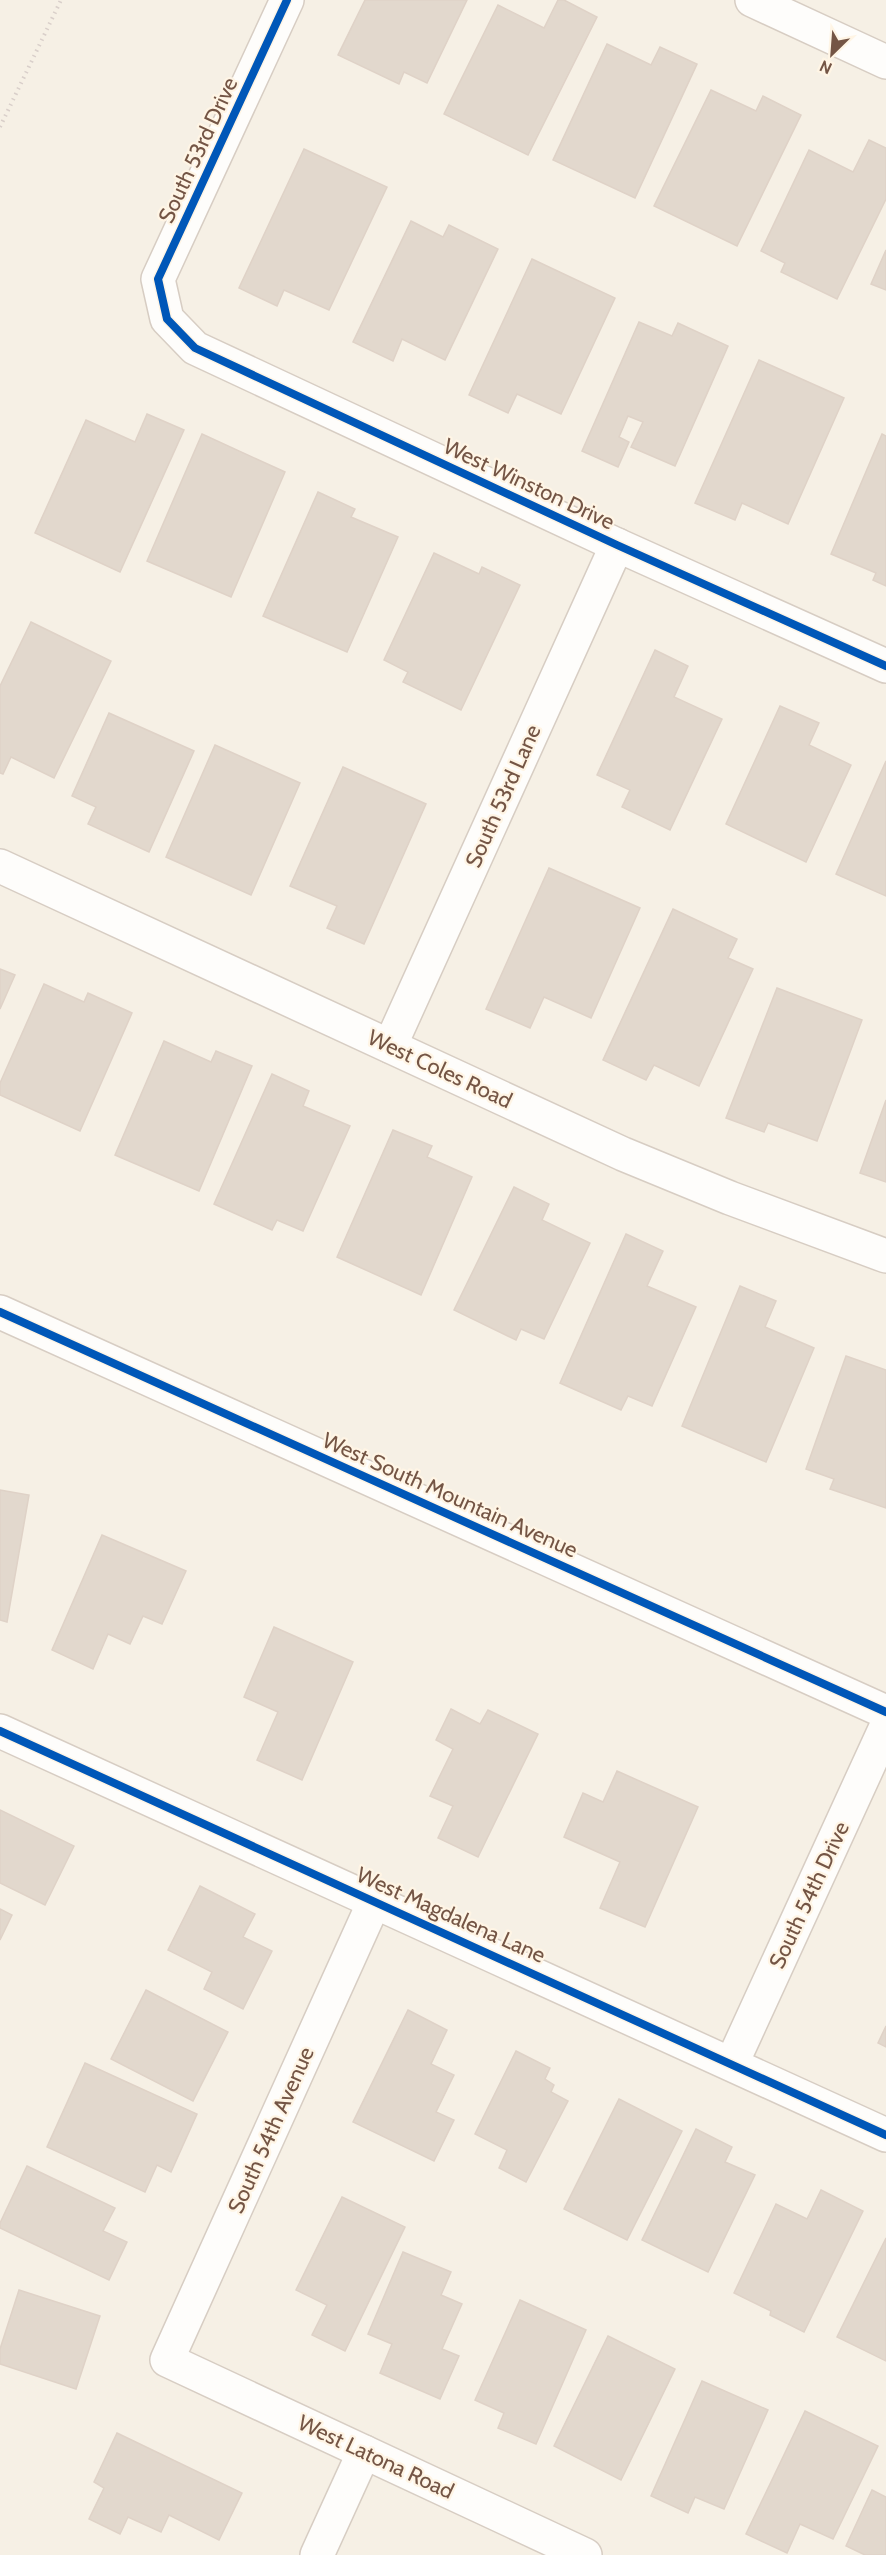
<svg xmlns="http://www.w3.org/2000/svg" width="886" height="2555" font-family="Cabin,sans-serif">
  <rect width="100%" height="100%" fill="#f6f0e5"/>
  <g fill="#e2d8cd" stroke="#dfd2c7" stroke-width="1.5">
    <path d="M365,0H467L427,83L404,72L399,84L338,55Z"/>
    <path d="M558,0H564L597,17L528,155L444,114L498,5L544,28Z"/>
    <path d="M607,44L651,65L660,47L697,64L635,198L553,160Z"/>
    <path d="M711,90L756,111L763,96L801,115L737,246L654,206Z"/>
    <path d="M869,140L886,148V199L837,299L781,272L785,263L761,251L809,150L853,172Z"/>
    <path d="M304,149L387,187L329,310L284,290L277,306L239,288Z"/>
    <path d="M411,221L443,237L449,225L498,249L445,360L402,339L393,361L353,342Z"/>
    <path d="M886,250V290L871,284Z"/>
    <path d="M532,259L615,298L561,414L517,394L508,413L469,395Z"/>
    <path d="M639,322L672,336L678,323L728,346L675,466L631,447L643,422L628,416L619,437L629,442L618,467L582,451Z"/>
    <path d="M759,360L844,398L788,524L742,503L735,520L695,503Z"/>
    <path d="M147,414L184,430L120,572L35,533L86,420L135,442Z"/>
    <path d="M202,434L285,472L231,597L147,561Z"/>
    <path d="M882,434L886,436V586L873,580L876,573L831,554Z"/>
    <path d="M318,492L355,509L351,517L398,537L347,652L263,616Z"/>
    <path d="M434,553L479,574L482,567L520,585L461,710L403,682L408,672L384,660Z"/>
    <path d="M31,622L111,661L54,778L11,757L3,774L0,773V686Z"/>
    <path d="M655,650L688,666L674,697L722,719L670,830L622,807L630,790L597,775Z"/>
    <path d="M780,706L819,723L809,745L851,765L806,862L726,824Z"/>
    <path d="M109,713L194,751L149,852L88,824L96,807L72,796Z"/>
    <path d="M215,745L300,783L251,895L166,857Z"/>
    <path d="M886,761V896L836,874Z"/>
    <path d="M343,767L426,804L364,944L327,928L337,906L290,886Z"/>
    <path d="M549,868L640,908L591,1018L544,997L530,1028L486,1009Z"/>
    <path d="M673,909L737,939L728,958L753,969L699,1086L654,1065L646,1080L603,1060Z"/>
    <path d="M0,969L15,975L0,1009Z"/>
    <path d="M44,984L84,1002L88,993L132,1013L80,1131L0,1095V1083Z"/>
    <path d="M777,988L862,1020L817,1141L768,1123L764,1132L726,1118Z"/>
    <path d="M164,1041L211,1062L216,1051L252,1066L199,1191L115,1155Z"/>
    <path d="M272,1074L309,1091L303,1106L350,1126L303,1231L277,1220L272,1230L214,1204Z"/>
    <path d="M886,1100V1182L860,1173Z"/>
    <path d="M393,1130L432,1146L427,1157L472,1177L421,1295L337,1257Z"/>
    <path d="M514,1187L549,1204L542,1220L590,1243L544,1339L521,1329L516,1340L454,1310Z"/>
    <path d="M626,1234L663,1251L647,1286L696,1307L652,1406L628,1396L621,1410L560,1383Z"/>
    <path d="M740,1286L776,1301L765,1327L814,1348L766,1462L682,1426Z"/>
    <path d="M846,1356L886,1370V1508L830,1489L834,1479L806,1469Z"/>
    <path d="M0,1490L29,1495L7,1622L0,1620Z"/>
    <path d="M102,1535L186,1571L162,1624L143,1616L130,1644L108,1634L93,1669L52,1650Z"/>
    <path d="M274,1627L353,1662L302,1780L257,1760L278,1712L244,1697Z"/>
    <path d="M451,1709L480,1724L488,1710L538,1734L478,1857L438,1838L453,1806L430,1796L453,1749L436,1740Z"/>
    <path d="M617,1771L698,1807L645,1927L600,1908L620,1862L564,1837L583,1793L603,1802Z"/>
    <path d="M0,1810L74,1846L45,1905L0,1883Z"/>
    <path d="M200,1886L255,1914L243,1937L272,1951L243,2009L204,1989L212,1972L168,1950Z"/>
    <path d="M0,1909L12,1915L0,1940Z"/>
    <path d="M146,1990L228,2032L193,2101L111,2059Z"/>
    <path d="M408,2010L447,2030L431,2064L454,2075L436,2112L454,2120L434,2161L353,2122Z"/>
    <path d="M886,2026V2047L878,2043Z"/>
    <path d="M516,2051L550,2068L545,2079L554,2085L551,2092L568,2101L526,2182L499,2168L507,2150L475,2134Z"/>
    <path d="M85,2063L197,2114L171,2172L157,2165L145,2192L47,2147Z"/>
    <path d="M619,2099L682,2131L627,2240L564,2209Z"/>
    <path d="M696,2129L732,2147L725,2162L755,2175L708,2272L642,2240Z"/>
    <path d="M27,2166L115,2208L103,2231L127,2242L109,2280L0,2228V2223Z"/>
    <path d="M821,2190L863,2211L804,2332L770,2315L771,2311L734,2293L776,2204L807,2219Z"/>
    <path d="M342,2197L405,2227L345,2351L312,2335L327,2305L296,2290Z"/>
    <path d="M886,2238V2361L837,2337Z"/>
    <path d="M403,2252L451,2272L441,2295L462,2304L442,2349L459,2356L440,2399L380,2373L392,2344L368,2334Z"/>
    <path d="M19,2290L100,2316L76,2389L0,2364V2349Z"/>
    <path d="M520,2300L586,2330L536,2444L498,2428L504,2413L475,2400Z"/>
    <path d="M608,2336L675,2369L621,2480L554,2446Z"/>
    <path d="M702,2381L768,2410L724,2509L695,2497L688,2513L651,2496Z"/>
    <path d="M805,2411L878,2446L833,2539L800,2524L787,2553L746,2534Z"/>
    <path d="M117,2433L242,2493L219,2540L169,2515L161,2532L128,2517L120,2534L89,2519L104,2488L94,2482Z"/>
    <path d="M872,2490L886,2497V2555H865L846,2546Z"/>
  </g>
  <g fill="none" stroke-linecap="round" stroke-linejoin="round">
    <defs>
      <g id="minor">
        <path d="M287,0L158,279L167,319L195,348L617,545L886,666"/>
        <path d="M752,0L886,62"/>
        <path d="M0,866L623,1154L730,1198L886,1256"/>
        <path d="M390,1046L617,545"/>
        <path d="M0,1731L886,2135"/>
        <path d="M375,1900L167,2360L585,2555"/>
        <path d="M732,2063L886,1727"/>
        <path d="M317,2555L364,2452"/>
      </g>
      <path id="tertiary" d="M0,1312L886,1712"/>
    </defs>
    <use href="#minor" stroke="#d7cdc3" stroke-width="36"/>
    <use href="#tertiary" stroke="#d7cdc3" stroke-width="36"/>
    <path stroke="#d9cfca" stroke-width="4" stroke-dasharray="1.5 4.5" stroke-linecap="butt" d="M0,127L61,0"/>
    <use href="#minor" stroke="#fefdfb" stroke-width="33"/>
    <use href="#tertiary" stroke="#fefdfb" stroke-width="33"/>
    <defs>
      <g id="cycleway">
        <path d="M287,0L158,279L167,319L195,348L617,545L886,666"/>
        <path d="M0,1312L886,1712"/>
        <path d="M0,1731L886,2135"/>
      </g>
    </defs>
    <use href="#cycleway" stroke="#fff5e5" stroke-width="11"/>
    <use href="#cycleway" stroke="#0057b8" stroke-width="8"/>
  </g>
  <g text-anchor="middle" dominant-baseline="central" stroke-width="4.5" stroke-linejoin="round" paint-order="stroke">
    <g font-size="22" fill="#745545" stroke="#fff5e5">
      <text transform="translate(198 150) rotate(-65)">South 53rd Drive</text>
      <text transform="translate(529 484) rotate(25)">West Winston Drive</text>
      <text transform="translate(503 796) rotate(-66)">South 53rd Lane</text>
      <text transform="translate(440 1069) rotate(25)">West Coles Road</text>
      <text transform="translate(450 1495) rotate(24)">West South Mountain Avenue</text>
      <text transform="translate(809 1895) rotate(-65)">South 54th Drive</text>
      <text transform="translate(451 1915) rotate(24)">West Magdalena Lane</text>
      <text transform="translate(271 2130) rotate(-66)">South 54th Avenue</text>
      <text transform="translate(376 2457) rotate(25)">West Latona Road</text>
    </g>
  </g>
  <g transform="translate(832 54) rotate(205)" stroke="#fff5e5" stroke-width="4.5" paint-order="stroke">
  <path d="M0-4.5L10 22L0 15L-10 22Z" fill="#745545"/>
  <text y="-9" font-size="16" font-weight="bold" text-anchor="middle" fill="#745545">N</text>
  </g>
</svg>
